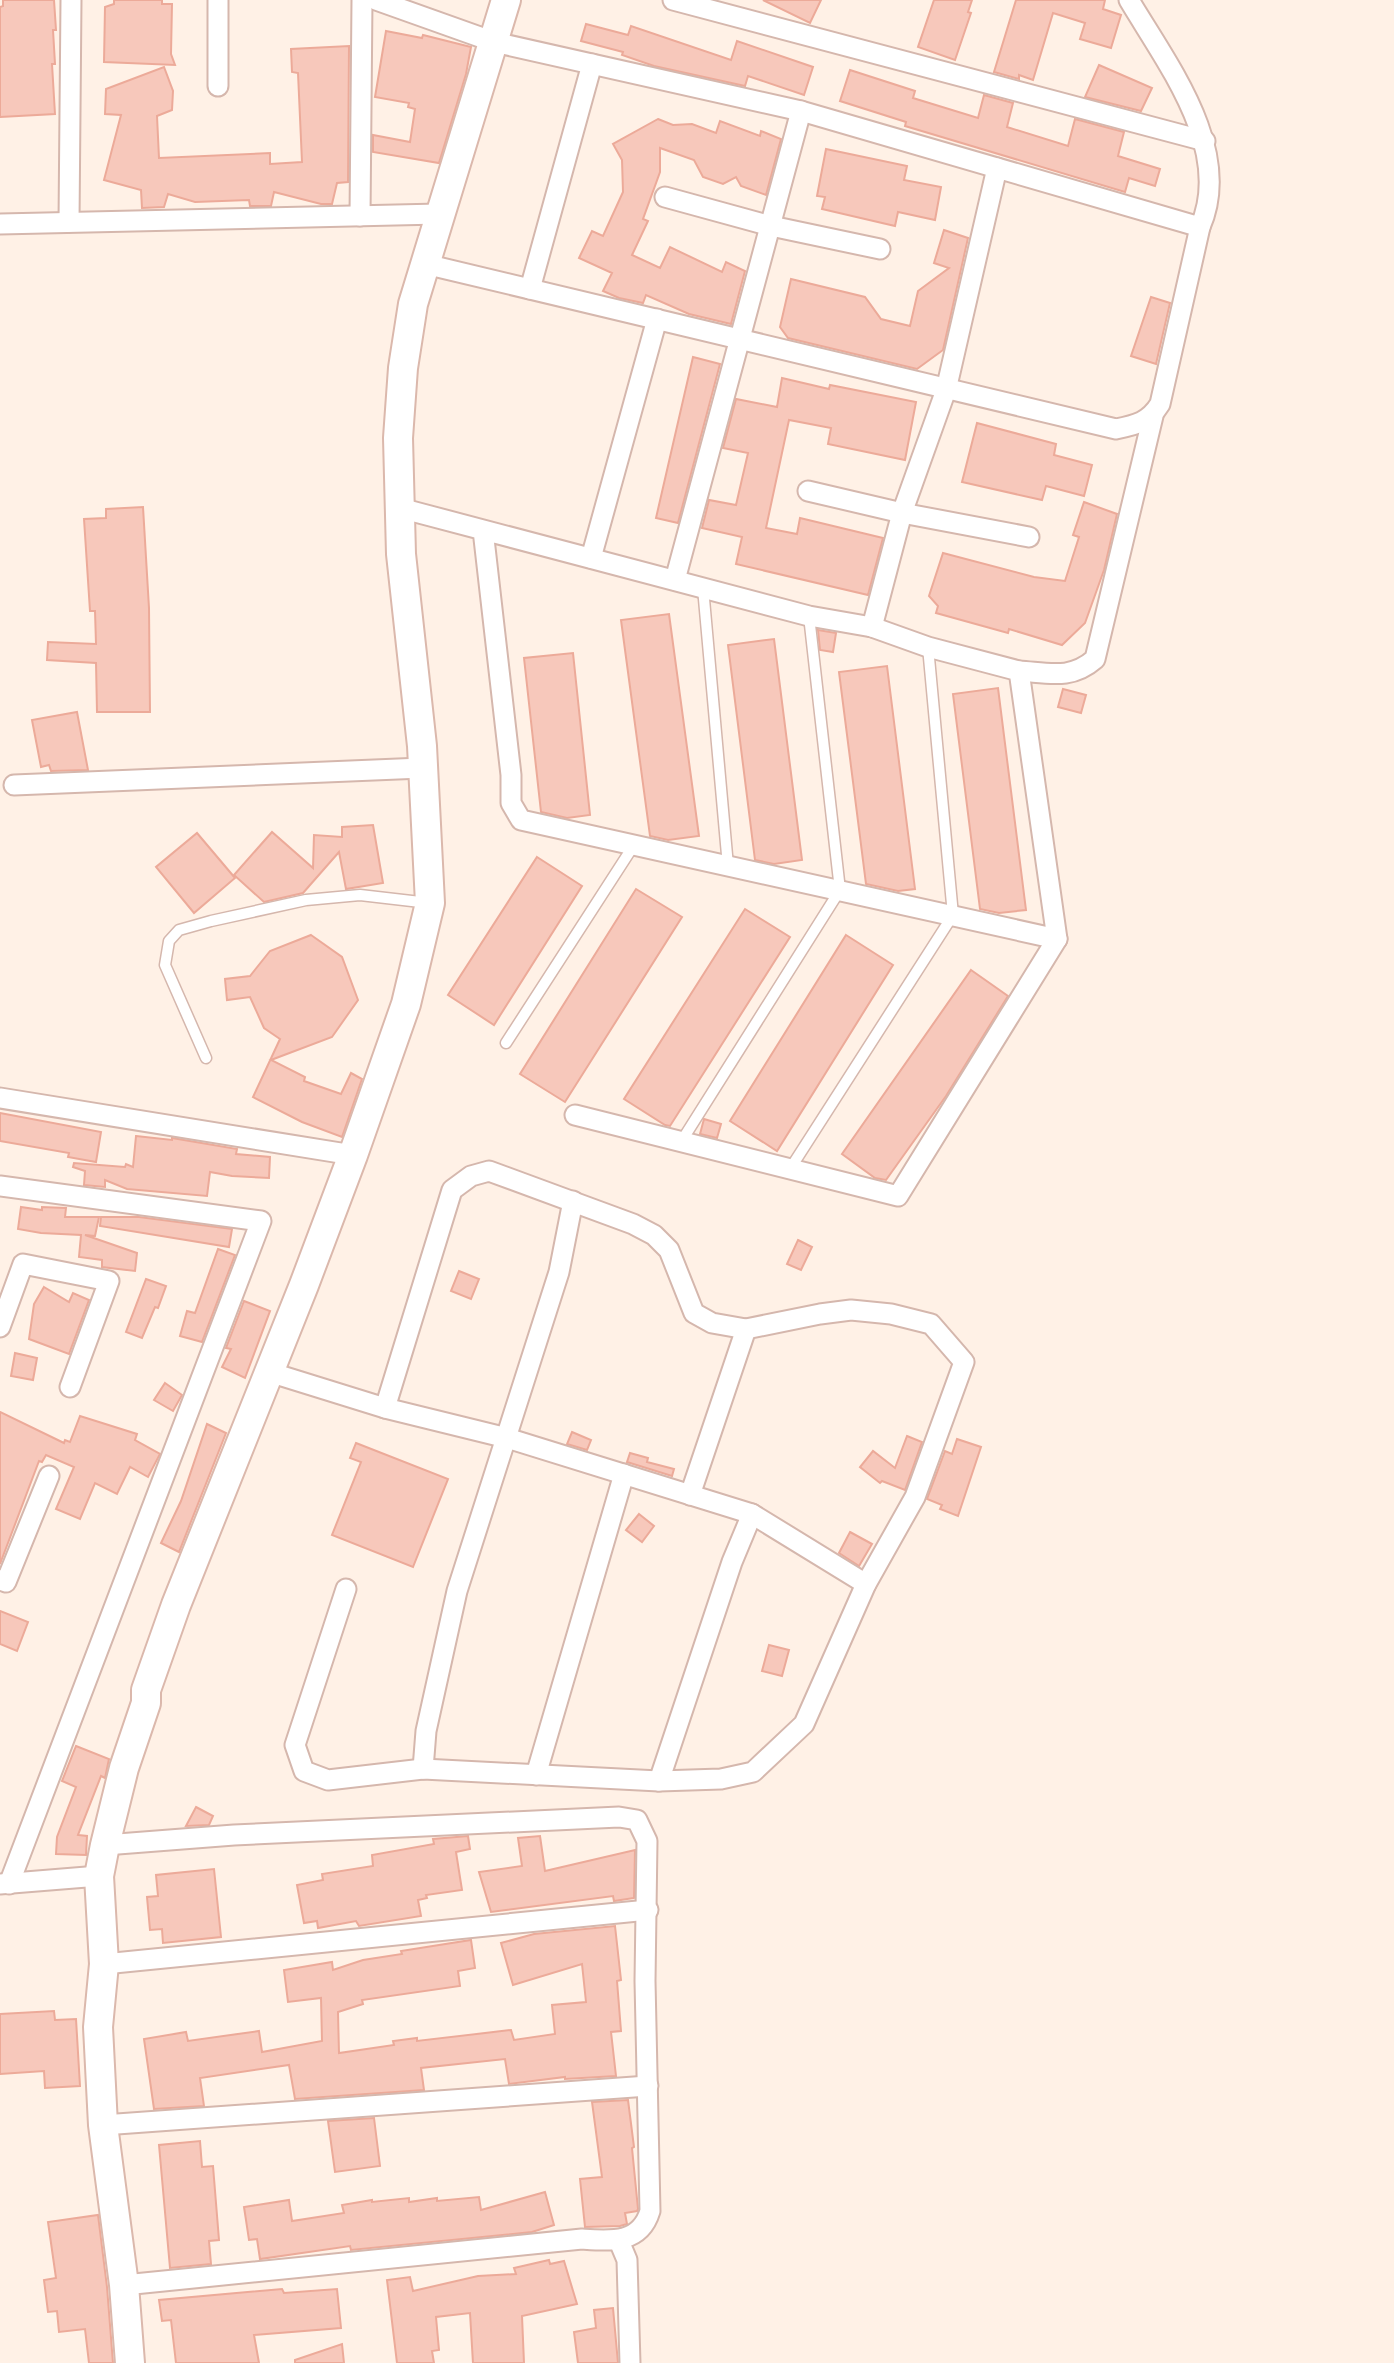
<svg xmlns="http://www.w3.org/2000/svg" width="1394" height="2363" font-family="'PT Sans Narrow',sans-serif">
  <rect width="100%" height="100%" fill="#fff1e6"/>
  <g fill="#f7c8bb" stroke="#ecaa99" stroke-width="2">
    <path d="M3,0H54L56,30H53L55,64H52L55,114L0,117V7L3,6Z"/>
    <path d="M114,0H162V4H172L171,54L175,65L104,62L105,7L114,4Z"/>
    <path d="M763,0H821L810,23Z"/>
    <path d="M934,0H972L968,12L971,13L955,60L918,47Z"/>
    <path d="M1016,0H1105L1103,9L1121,15L1111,48L1080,39L1085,23L1053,13L1033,80L1019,75V79L994,72Z"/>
    <path d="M586,24L628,35L631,26L731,60L737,41L813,67L804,95L748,76L745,86L654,66L622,55L623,52L581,41Z"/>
    <path d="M386,31L422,38L423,35L471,47L466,74L439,163L373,152V135L410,142L415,109L408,107L409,103L375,97Z"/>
    <path d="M349,46L348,182L337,183L332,204H321L274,192L271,206H250L249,200L195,202L168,194L164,207L142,208L141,190L104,180L121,115L105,114L106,89L164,67L173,91L172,110L157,116L159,158L270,153V164L302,162L298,73L292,72L291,49Z"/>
    <path d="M1099,65L1152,88L1141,111L1085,97Z"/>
    <path d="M850,70L915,91L913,98L978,118L984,95L1013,103L1007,127L1068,146L1075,119L1124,132L1118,156L1160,169L1155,186L1129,178L1125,192L905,126L906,122L840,101Z"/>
    <path d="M658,119L673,125L692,124L716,133L720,121L760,136L761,131L781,139L766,195L741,186L736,177L723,184L703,177L694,160L660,148V172L643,219L648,221L632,255L660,268L670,247L722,272L726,262L745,271L731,324L689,314L646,295L643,303L619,298L603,291L612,273L579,258L592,231L603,236L623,192L622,160L613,144Z"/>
    <path d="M826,149L907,166L904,180L941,187L935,220L898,212L895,226L822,209L825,197L817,196Z"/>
    <path d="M944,230L968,238L943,350L917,369L788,338L780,327L791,279L865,297L881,319L910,326L918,291L949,268L934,263Z"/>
    <path d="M1151,297L1170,303L1156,364L1131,356Z"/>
    <path d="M693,357L720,364L678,523L656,518Z"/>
    <path d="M782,378L829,389L830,385L916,402L905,460L828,444L831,428L789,420L766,528L797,534L800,518L883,538L868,595L736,564L742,537L702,528L709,500L736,505L748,453L723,448L736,399L777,407Z"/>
    <path d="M977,423L1056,444L1054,455L1092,465L1084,496L1046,486L1042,500L962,482Z"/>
    <path d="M1084,502L1117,514L1104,570L1085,623L1062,645L1009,629L1008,633L936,613L938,606L929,596L943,553L1034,577L1065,581L1079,537L1073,535Z"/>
    <path d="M143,507L149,608L150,712H97L96,663L47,660L48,642L96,644L95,611H90L84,519L106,518V509Z"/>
    <path d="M669,614L699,836L668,840L650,836L621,620Z"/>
    <path d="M818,630L836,633L833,652L820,650Z"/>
    <path d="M774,639L802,860L774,864L755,860L728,645Z"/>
    <path d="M573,653L590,815L567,818L541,812L524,658Z"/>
    <path d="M887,666L915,889L898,891L866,884L839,672Z"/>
    <path d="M998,688L1026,910L999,913L980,909L953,694Z"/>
    <path d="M1063,689L1086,695L1081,713L1058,707Z"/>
    <path d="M77,712L88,770L51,771L49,765L41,767L32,720Z"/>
    <path d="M373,825L383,883L346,889L339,852L303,893L264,902L234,875L272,832L313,868L314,835L342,837V827Z"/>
    <path d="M197,833L235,878L194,913L156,867Z"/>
    <path d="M537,857L582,886L494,1025L448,995Z"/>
    <path d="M636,889L682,917L565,1102L520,1074Z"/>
    <path d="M745,909L790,937L670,1126L665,1125L624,1099Z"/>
    <path d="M311,935L342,957L358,1000L332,1037L271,1060L305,1077L304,1081L341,1094L351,1073L362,1079L342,1137L302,1122L253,1097L280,1039L264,1028L250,997L227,1000L225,979L250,976L270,951Z"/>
    <path d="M846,935L893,965L777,1151L730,1121Z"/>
    <path d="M971,970L1008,996L946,1096L886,1180L875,1178L842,1154Z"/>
    <path d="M0,1113L101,1132L96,1162L68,1157L69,1153L0,1141Z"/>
    <path d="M704,1119L721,1124L717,1138L700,1134Z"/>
    <path d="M136,1136L172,1140V1138L237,1149L236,1154L270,1157L269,1178L232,1176L210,1172L207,1196L127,1189L105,1180V1187L84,1185L85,1171L73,1167L74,1163L125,1167L126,1164L133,1167Z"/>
    <path d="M21,1207L42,1210V1207L66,1208L65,1217H99L95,1236L85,1235L137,1253L135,1271L102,1267V1260L79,1257L81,1235L41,1233L18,1229Z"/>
    <path d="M101,1217H139L232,1229L229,1247L100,1226Z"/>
    <path d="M798,1240L812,1247L801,1270L787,1264Z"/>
    <path d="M218,1249L235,1255L202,1342L180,1336L187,1311L195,1313Z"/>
    <path d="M459,1271L479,1279L471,1299L451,1291Z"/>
    <path d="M146,1279L166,1286L158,1308L155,1307L142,1338L126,1332Z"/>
    <path d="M44,1287L69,1302L73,1293L89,1300L69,1354L29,1339L34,1304Z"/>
    <path d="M244,1301L270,1311L245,1378L222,1367L231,1349L226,1348Z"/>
    <path d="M15,1353L37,1358L33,1380L11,1376Z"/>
    <path d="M165,1383L182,1395L173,1411L154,1400Z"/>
    <path d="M0,1412L64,1443L65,1440L70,1442L80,1416L137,1434L135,1440L160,1454L148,1477L130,1467L117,1494L95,1483L80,1519L56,1509L74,1467L46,1455L42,1462L39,1461L0,1564Z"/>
    <path d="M207,1424L226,1433L179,1552L161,1543L181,1501Z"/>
    <path d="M572,1432L591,1440L587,1450L567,1444Z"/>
    <path d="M907,1436L922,1442L905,1490L882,1481L880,1483L860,1467L873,1451L895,1468Z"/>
    <path d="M957,1439L981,1447L958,1516L940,1509L942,1505L927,1499L945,1451L952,1454Z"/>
    <path d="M356,1443L448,1479L413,1567L332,1535L361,1462L350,1458Z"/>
    <path d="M630,1453L648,1458L647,1462L674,1469L672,1476L627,1462Z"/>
    <path d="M639,1514L654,1526L642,1542L626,1530Z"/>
    <path d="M850,1532L872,1544L859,1566L839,1553Z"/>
    <path d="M0,1611L28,1622L17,1651L0,1644Z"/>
    <path d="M769,1645L789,1650L782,1676L762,1671Z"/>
    <path d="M76,1746L109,1759L105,1778L101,1776L78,1835L87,1836L86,1855L56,1854L57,1837L76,1787L62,1781Z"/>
    <path d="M196,1807L213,1816L209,1825L186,1826Z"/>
    <path d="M468,1836L470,1849L456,1852L462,1890L426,1895L427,1898L418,1900L421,1916L359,1926L356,1921L318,1928L317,1921L304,1923L297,1885L323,1880L322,1874L373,1866L372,1855L434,1844L433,1839Z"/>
    <path d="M540,1836L545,1871L635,1850L634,1898L614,1901L613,1896L491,1912L479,1872L522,1866L518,1838Z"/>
    <path d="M214,1869L221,1937L163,1943L162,1929L150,1930L147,1897L158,1896L156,1875Z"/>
    <path d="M615,1926L621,1980L617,1981L621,2031L611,2032L616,2076L565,2079V2077L509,2084L505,2059L421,2068L424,2090L295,2099L289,2065L200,2078L204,2106L154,2109L144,2039L186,2032L188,2041L259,2031L262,2052L322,2041L321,1998L288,2002L284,1970L332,1962L333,1970L363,1960L402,1954L401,1951L471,1940L475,1968L458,1971L460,1986L362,2000L363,2004L338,2012L339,2053L394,2045L393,2041L417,2038V2041L511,2030L514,2040L555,2034L552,2005L586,2002L582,1964L513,1985L501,1943L534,1934Z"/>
    <path d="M54,2011L55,2020L76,2019L80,2086L45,2088L44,2071L0,2074V2014Z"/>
    <path d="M628,2100L634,2147L632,2148L638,2209L637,2211L625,2213L627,2224L620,2226L585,2227L580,2179L602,2177L592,2102Z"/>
    <path d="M374,2118L380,2166L335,2172L328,2121Z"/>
    <path d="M200,2141L202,2167L213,2166L219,2240L209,2241L211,2264L170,2268L159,2145Z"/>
    <path d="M545,2192L554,2225L532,2232L351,2250L350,2246L260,2259L257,2239L249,2240L244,2207L289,2200L292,2221L344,2213L342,2205L372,2200V2202L409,2198V2202L437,2198V2201L479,2197L481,2210Z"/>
    <path d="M98,2215L107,2287L113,2363H89L85,2329L59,2332L57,2311L48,2312L44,2280L56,2278L48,2222Z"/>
    <path d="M549,2260L550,2264L564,2261L577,2304L522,2316L524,2363H473L470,2313L436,2317L439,2350L432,2351L434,2363H397L387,2280L410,2277L413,2291L478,2276L516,2274L514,2268Z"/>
    <path d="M282,2289L284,2293L337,2289L341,2328L254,2335L259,2363H176L171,2320L162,2321L159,2300Z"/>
    <path d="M613,2308L618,2363H578L574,2332L596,2328L594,2310Z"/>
    <path d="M342,2344L344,2363H295V2360Z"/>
  </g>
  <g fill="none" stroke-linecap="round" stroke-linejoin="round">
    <defs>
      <g id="service">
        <path d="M703,588L728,866"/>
        <path d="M506,1043L634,845"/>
        <path d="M206,1058L165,965L169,941L179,930L211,921L306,900L360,895L429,903"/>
        <path d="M681,1142L840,890L809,616"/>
        <path d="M790,1169L953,915L928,647"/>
      </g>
      <g id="minor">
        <path d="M218,0V86"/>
        <path d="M376,0L494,42L801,111L1200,227"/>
        <path d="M673,0L1205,141"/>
        <path d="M665,197L771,226L880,249"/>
        <path d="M360,216L362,0"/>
        <path d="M69,222L71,0"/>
        <path d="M0,224L439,214"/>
        <path d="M425,264L1116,429C1136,425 1149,422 1160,404L1200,227C1234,150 1167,64 1129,0"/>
        <path d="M530,289L592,64"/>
        <path d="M808,491L902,513L1029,537"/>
        <path d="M400,508L809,616L872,627L928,647L1019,671L1057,939L521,820L511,803V775L483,530"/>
        <path d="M591,558L657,319"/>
        <path d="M675,580L801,111"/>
        <path d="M872,627L902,513L946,390L997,168"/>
        <path d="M1019,671C1049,673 1071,680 1095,659L1153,416"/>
        <path d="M14,785L422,768"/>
        <path d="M0,1098L353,1155"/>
        <path d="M575,1115L898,1196L1057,939"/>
        <path d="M0,1186L261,1221L9,1884"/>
        <path d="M0,1327L23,1264L109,1281L70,1387"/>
        <path d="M269,1372L385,1408L507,1438L752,1514L866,1584"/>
        <path d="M690,1495L746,1329"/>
        <path d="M0,1580L6,1582L49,1476"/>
        <path d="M346,1589L295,1745L304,1771L328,1780L423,1769L659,1781L721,1779L753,1772L804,1724L866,1584L915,1497L964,1362L931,1324L891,1314L851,1310L820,1314L746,1329L712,1323L694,1313L669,1250L654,1235L633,1224L489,1171L471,1176L452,1190L385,1408"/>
        <path d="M423,1769L426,1731L457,1591L559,1272L573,1201"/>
        <path d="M536,1775L624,1474"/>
        <path d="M659,1781L732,1562L752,1514"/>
        <path d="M105,1845L234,1835L619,1817L637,1820L647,1841L645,1981L650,2211C640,2244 611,2241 582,2239L124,2285"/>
        <path d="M0,1884L99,1876"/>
        <path d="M104,1964L648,1910"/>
        <path d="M103,2125L648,2086"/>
        <path d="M619,2241L627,2260L630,2363"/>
      </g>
      <path id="secondary" d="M130,2363L124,2285L103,2125L98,2027L104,1964L99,1876L105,1845L124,1768L146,1703V1690L176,1605L304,1285L353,1155L406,1004L430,903L422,746L401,554L398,438L403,368L413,304L506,0"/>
    </defs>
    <use href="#service" stroke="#d5b7ad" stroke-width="13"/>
    <use href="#minor" stroke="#d5b7ad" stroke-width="23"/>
    <use href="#secondary" stroke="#dbb8ac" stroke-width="32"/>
    <use href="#service" stroke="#fff" stroke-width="10"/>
    <use href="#minor" stroke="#fff" stroke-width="19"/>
    <use href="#secondary" stroke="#fff" stroke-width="28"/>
  </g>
</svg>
